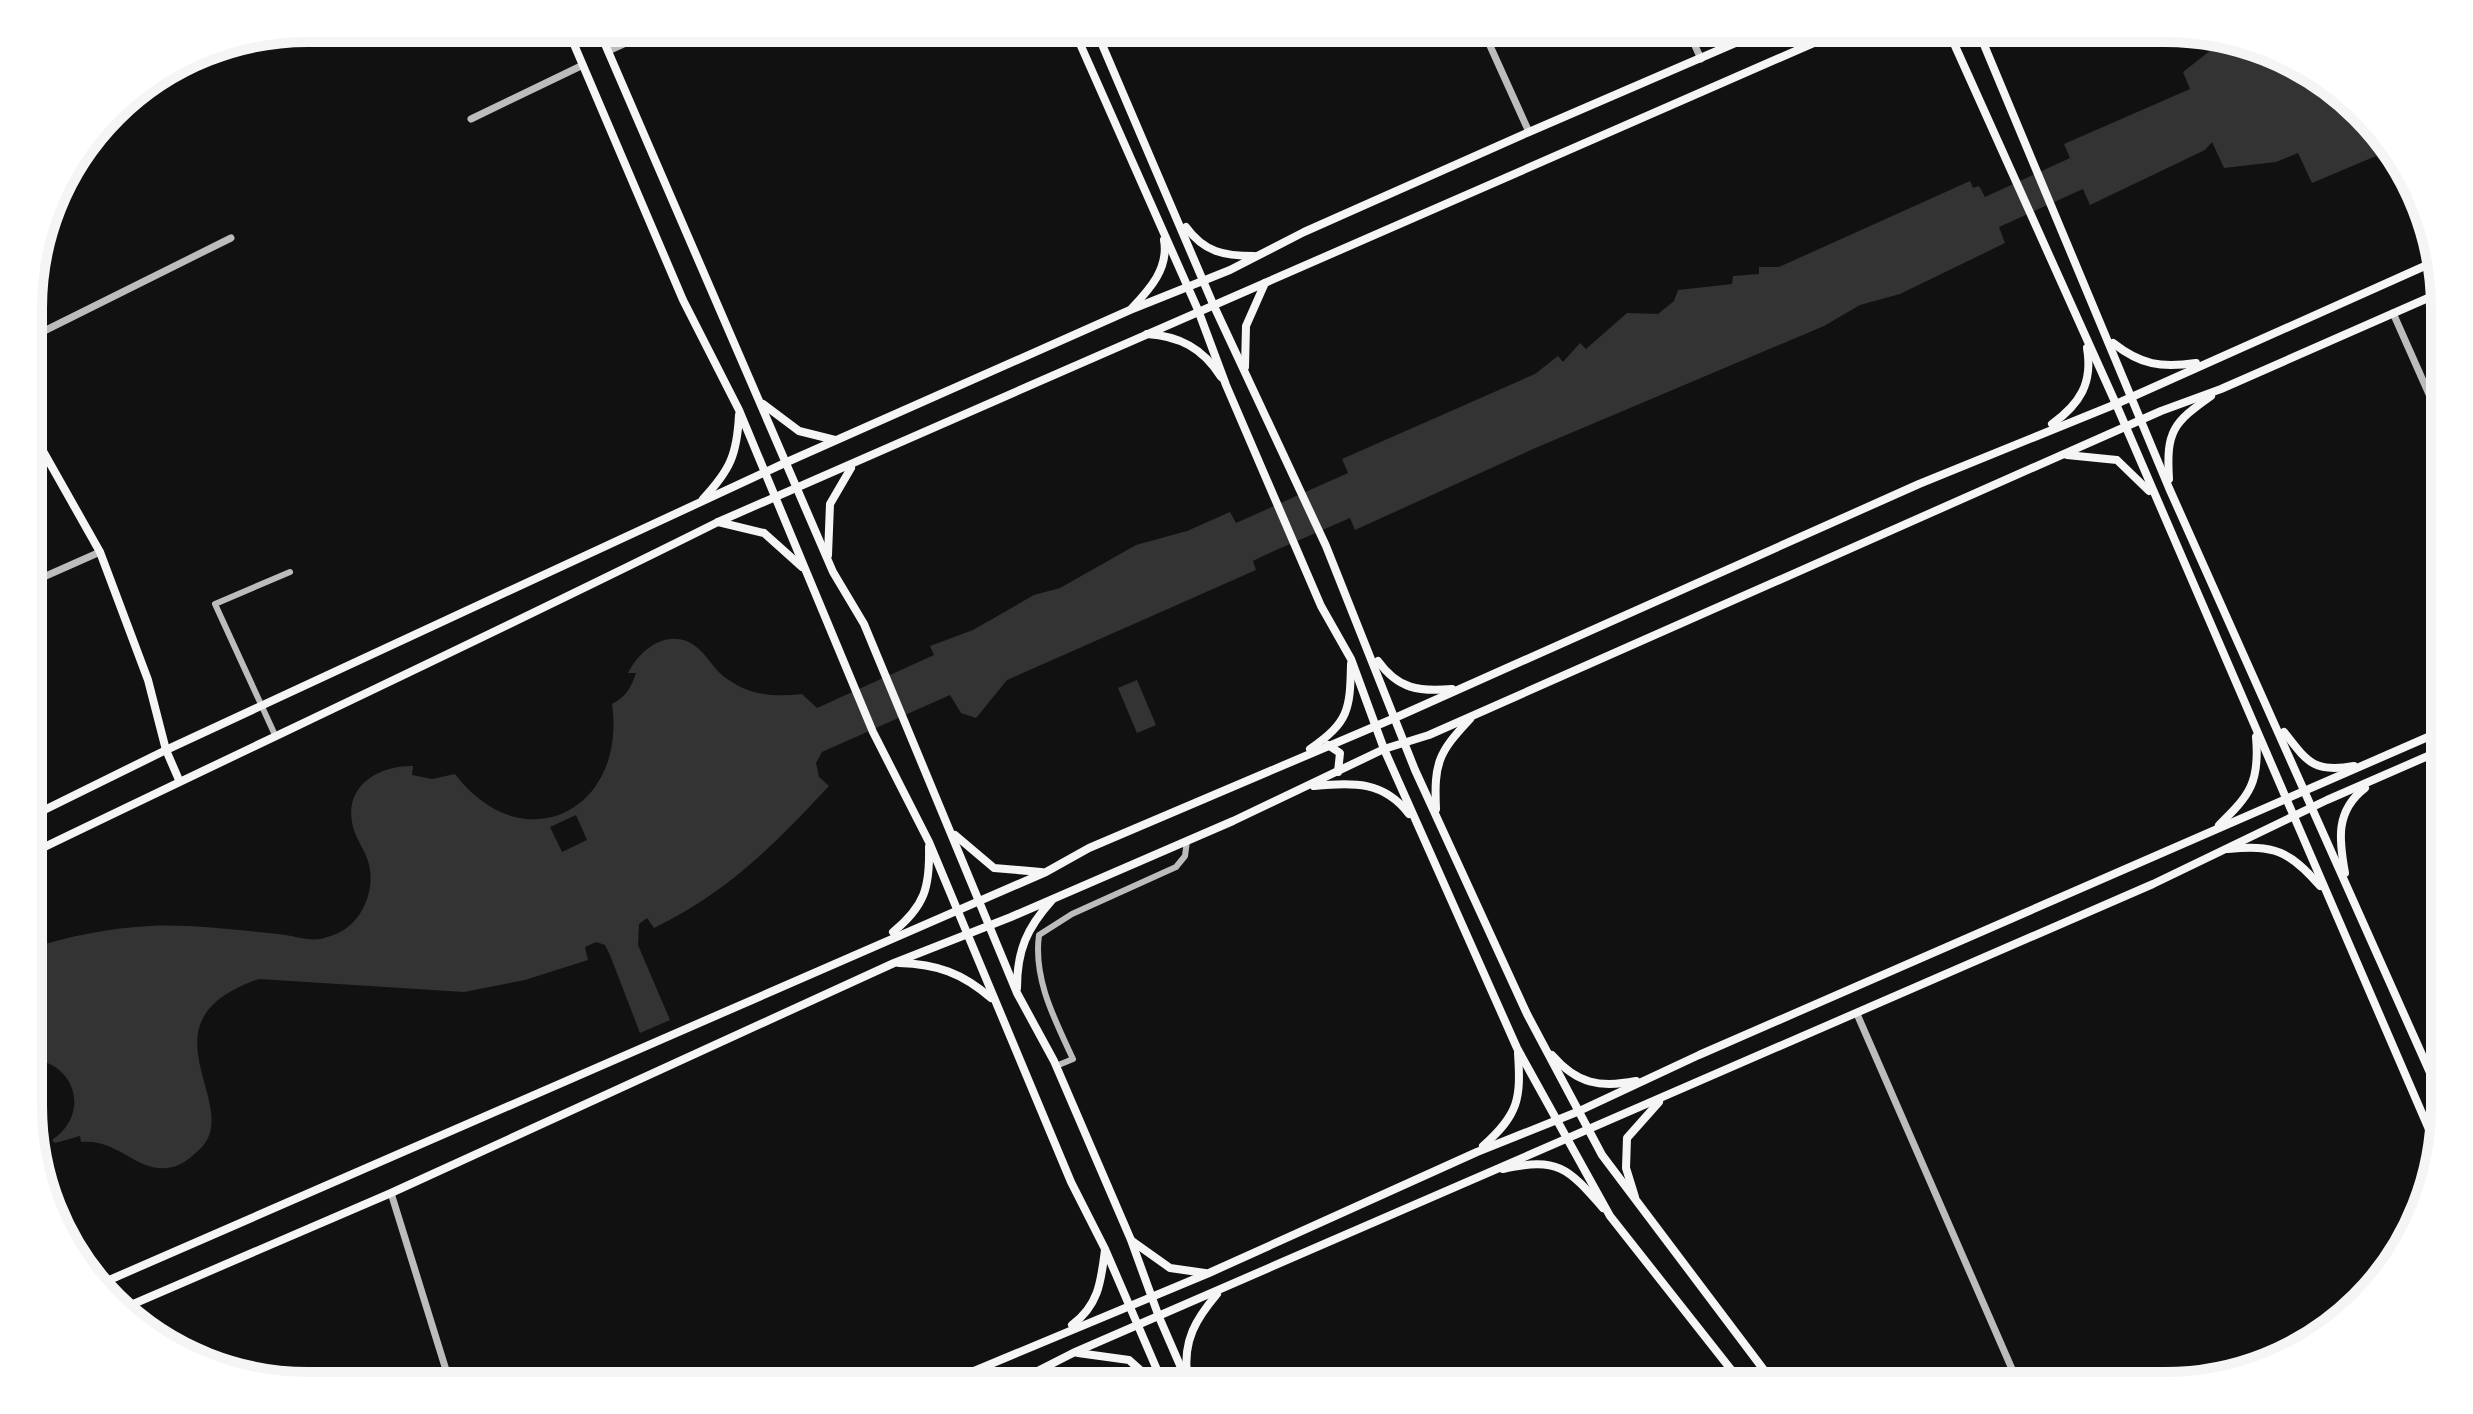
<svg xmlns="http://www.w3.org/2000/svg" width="2473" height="1414" font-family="'Exo 2',sans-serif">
  <rect width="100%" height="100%" fill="#111"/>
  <g fill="#333">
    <path d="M2220,43L2305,66L2407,168L2415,193L2376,156L2312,183L2298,153L2276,162L2224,168L2212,142L2205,150L2090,205L2083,189L1999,227L2005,243L1900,294L1860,305L1824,326L1533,449L1355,530L1350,518L1265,555L1253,561L1256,570L1007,680L976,718L961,713L950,695L822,752L816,763L819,777L829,786C774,845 728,892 654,928L647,918L639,924L638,945L670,1020L640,1033L610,955L605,945L596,942L585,947L588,960L525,980L464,992L259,979C133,1022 247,1106 199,1150C189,1159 180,1167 167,1168C135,1171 117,1138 81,1142L80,1136L55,1143L52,1140C91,1114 76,1062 30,1059V949C67,936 111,928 150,926C192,924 235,930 278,934C290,935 308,941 320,939C326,938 337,934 342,931C365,918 376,885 368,861C364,848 354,837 352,822C345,784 381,765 413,766L412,775L432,779L455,774C523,863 627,811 612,704C626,697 631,688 636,673H628C643,644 676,624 703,653C712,663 717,673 729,680C751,696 776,697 802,694L817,708L934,655L930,646L973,630L1034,595L1060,588L1136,545L1187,531L1230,512L1236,523L1348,473L1342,459L1535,374L1558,356L1563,362L1580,343L1586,349L1627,313L1658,314L1674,301L1678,290L1732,284L1733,276L1759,274V267H1779L1970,181L1973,188L1979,186L1985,197L2070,158L2064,144L2190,89L2183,72Z"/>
    <path d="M1137,680L1156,725L1137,733L1118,688Z"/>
  </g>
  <path fill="#111" d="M576,815L587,840L562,852L550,827Z"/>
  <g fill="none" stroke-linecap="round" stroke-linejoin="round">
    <g stroke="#bcbcbc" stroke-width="6">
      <path d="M275,735L215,604L290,572"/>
      <path d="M1056,1066L1073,1059C1055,1020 1033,979 1039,935L1072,914L1176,867L1185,856L1187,841"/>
    </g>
    <g stroke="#bcbcbc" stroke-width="7">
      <path d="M1482,28L1529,132"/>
      <path d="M1687,28L1701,59"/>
      <path d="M608,51L659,28"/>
      <path d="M471,119L583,65"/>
      <path d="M2393,313L2444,428"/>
      <path d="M30,338L231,238"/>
      <path d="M30,583L100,552"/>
      <path d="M1857,1014L2019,1385"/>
      <path d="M391,1193L451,1386"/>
    </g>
    <g stroke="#f5f5f5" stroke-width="8">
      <path d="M567,28L683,300L739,410L873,732L929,842L1071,1182L1105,1249L1164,1386"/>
      <path d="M598,28L833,572L864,624L1017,993L1054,1061L1131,1240L1159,1317L1189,1386"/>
      <path d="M1073,28L1198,310L1226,385L1321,606L1351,659L1384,749L1517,1048L1610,1216L1744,1386"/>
      <path d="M1095,28L1213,304L1326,546L1415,770L1527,1014L1602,1155L1776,1386"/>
      <path d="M1947,28L2116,404L2437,1148"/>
      <path d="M1977,28L2169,488L2444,1104"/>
      <path d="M1186,227C1204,252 1224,256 1254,256"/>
      <path d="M1132,308C1150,289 1169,268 1164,240"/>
      <path d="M1147,334C1179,336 1203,348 1221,377"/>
      <path d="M2113,343C2141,365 2161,368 2196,363"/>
      <path d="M1245,367L1246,326L1265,283"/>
      <path d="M763,404L799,431L835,440"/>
      <path d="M2052,424C2080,404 2093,383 2087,348"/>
      <path d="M30,428L100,552L148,680L166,750L179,780"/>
      <path d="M2067,455L2117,460L2149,491"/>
      <path d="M2169,479C2166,431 2173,423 2211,396"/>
      <path d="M703,499C730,470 737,455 739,415"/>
      <path d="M718,522L764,533L802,567"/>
      <path d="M828,555L830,504L851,468"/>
      <path d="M1378,661C1398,689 1419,692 1452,689"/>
      <path d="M2284,732C2308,763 2314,773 2354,766"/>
      <path d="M1328,745L1340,753L1338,772"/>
      <path d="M1310,749C1349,722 1350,710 1351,664"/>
      <path d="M1314,786C1353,782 1384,781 1409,814"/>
      <path d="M1436,809C1434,763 1438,753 1470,719"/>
      <path d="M30,817L166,750L787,462L1130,310L1230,270L1304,232L1529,132L1770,28"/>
      <path d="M2219,825C2250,795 2260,782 2256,737"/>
      <path d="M955,835L994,868L1041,872"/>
      <path d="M2228,849C2274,845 2289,850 2320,886"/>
      <path d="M30,854C259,743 490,636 718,522L1848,28"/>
      <path d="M2345,873C2339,840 2335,811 2365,788"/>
      <path d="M893,932C925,906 930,887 929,847"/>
      <path d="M899,963C937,964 962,973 991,998"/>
      <path d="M1017,988C1017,950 1027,928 1052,900"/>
      <path d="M1552,1055C1577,1084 1600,1088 1636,1081"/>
      <path d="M1483,1146C1519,1114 1521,1099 1518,1053"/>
      <path d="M1503,1169C1558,1157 1567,1167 1603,1208"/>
      <path d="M1635,1197L1626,1168L1627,1138L1659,1102"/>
      <path d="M1132,1241L1170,1268L1205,1273"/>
      <path d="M100,1284L1046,872L1089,848L1397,717L1919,484L2116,404L2436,261"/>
      <path d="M124,1308L391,1193L894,963L1011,917L1233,821L1384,749L1429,735L2161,411L2221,389L2444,291"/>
      <path d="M1072,1325C1099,1305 1101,1281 1105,1250"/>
      <path d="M1078,1353L1129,1360L1158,1386"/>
      <path d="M1187,1375C1183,1340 1196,1319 1217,1294"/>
      <path d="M938,1386L1209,1273L1477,1152L1577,1112L1699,1055L2444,730"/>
      <path d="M1008,1386L1073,1353L2153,884L2327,800L2444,749"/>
    </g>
  </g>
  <path d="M0 0H2473V1414H0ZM308 42H2165A266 266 0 0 1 2431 308V1106A266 266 0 0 1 2165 1372H308A266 266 0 0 1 42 1106V308A266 266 0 0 1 308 42Z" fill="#fff" fill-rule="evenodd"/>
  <path fill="none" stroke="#f5f5f5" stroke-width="10" d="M308 42H2165A266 266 0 0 1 2431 308V1106A266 266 0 0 1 2165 1372H308A266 266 0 0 1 42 1106V308A266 266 0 0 1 308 42Z"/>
</svg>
